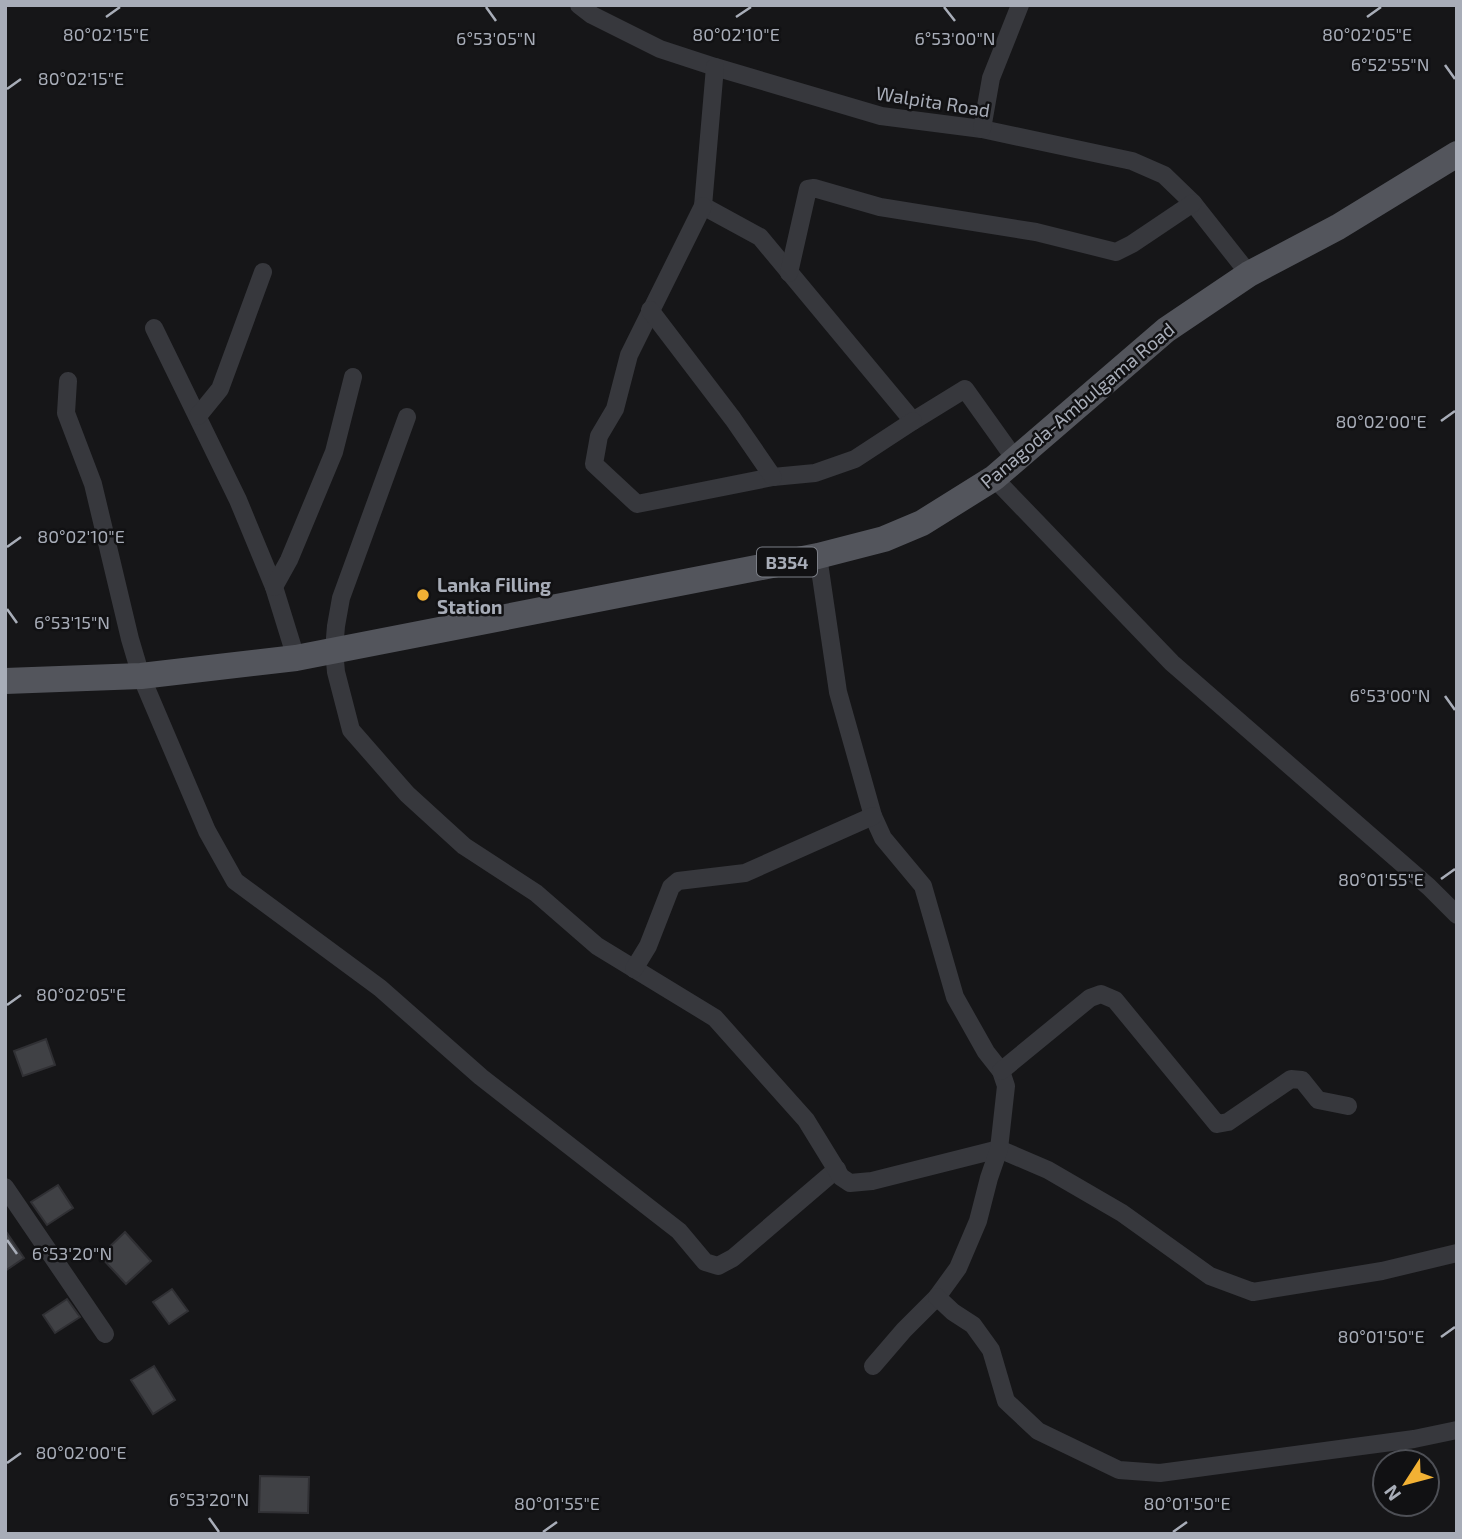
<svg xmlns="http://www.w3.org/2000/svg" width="1462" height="1539" font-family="'Exo 2',sans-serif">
  <rect width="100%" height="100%" fill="#161618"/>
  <g fill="#404145" stroke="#303034" stroke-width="2">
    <path d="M46,1039L55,1065L23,1076L14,1051Z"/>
    <path d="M58,1185L73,1208L47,1225L31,1202Z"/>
    <path d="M5,1230L24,1258L5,1271Z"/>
    <path d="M125,1232L151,1261L126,1284L100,1256Z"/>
    <path d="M172,1289L188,1311L169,1324L153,1302Z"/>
    <path d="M67,1299L80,1317L55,1333L43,1315Z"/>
    <path d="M154,1366L175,1400L153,1414L131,1380Z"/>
    <path d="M260,1476L309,1477L308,1513L259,1512Z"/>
  </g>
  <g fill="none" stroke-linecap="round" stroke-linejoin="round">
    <g stroke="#37383d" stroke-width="18">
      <path d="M579,5L592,15L660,49L715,67L881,116L982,129L1132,161L1164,175L1193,203L1249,274"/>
      <path d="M715,67L703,206L760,237L913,421L965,389L1015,459"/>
      <path d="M982,129L991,78L1020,5"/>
      <path d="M703,206L629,355L615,409L599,436L594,464L637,504L773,477L815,473L855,459L913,421"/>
      <path d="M789,273L808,189L814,188L880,207L1036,232L1116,252L1132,244L1193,203"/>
      <path d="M650,310L733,419L773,477"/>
      <path d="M154,328L238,500L274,587L296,658"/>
      <path d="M68,381L66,413L93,484L130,639L141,676L207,831L235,881L380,988L481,1077L679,1231L705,1262L718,1266L733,1258L837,1169"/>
      <path d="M198,416L220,389L263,272"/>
      <path d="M407,417L341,598L336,626L334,650L336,672L351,730L407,794L464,846L536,893L597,946L715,1018L806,1120L841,1177L850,1183L872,1181L999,1149L1048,1170L1122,1213L1210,1276L1253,1292L1382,1271L1457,1253"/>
      <path d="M994,478L1172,663L1429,887L1457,915"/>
      <path d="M818,556L838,692L873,816L883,838L923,886L955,997L986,1052L1001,1071L1006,1086L999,1149L989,1178L978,1221L958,1268L937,1297L904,1330L873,1366"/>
      <path d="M274,587L289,560L334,452L353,377"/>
      <path d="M634,969L648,946L671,887L678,881L745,873L873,816"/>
      <path d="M1001,1071L1090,998L1101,994L1115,1000L1217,1124L1228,1122L1291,1079L1302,1080L1318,1100L1348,1106"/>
      <path d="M5,1187L105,1334"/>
      <path d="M937,1297L953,1312L973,1325L991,1350L1006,1401L1038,1431L1119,1470L1160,1473L1414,1439L1457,1430"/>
    </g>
    <path stroke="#53555c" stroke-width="26" d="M5,681L141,676L296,658L818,556L884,539L922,523L994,478L1166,330L1249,274L1338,227L1457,154"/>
  </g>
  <path fill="none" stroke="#a8adb8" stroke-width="2.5" d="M486,7L496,21M944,7L955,21M106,17L120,7M736,17L751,7M1367,17L1381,7M1445,65L1455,79M7,89L21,79M1441,421L1455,411M7,547L21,537M7,609L17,623M1445,696L1455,710M1441,879L1455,869M7,1005L21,995M7,1240L17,1254M1441,1337L1455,1327M7,1463L21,1453M209,1518L219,1532M543,1532L557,1522M1173,1532L1187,1522"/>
  <circle fill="#f2b134" stroke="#111113" stroke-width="2.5" cx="423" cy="595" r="7"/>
  <g text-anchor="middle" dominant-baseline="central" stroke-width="5" stroke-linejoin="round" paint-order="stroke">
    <rect fill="#111113" stroke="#7b7e86" stroke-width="2" x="757" y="547.5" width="60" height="29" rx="5"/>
    <g font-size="18" font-weight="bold" fill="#a8adb8">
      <text x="787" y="562">B354</text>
    </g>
    <g font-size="19" fill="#a8adb8" stroke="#111113">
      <text transform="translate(933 101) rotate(9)">Walpita Road</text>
      <text transform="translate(1077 405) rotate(-40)">Panagoda-Ambulgama Road</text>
    </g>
    <g font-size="19" font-weight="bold" fill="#a8adb8" stroke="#111113" text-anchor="start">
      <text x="437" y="584">Lanka Filling<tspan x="437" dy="22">Station</tspan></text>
    </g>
  </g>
  <g font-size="18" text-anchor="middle" fill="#a8adb8" stroke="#111113" stroke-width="5" stroke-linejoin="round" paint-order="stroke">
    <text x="106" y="41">80°02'15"E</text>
    <text x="736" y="41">80°02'10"E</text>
    <text x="1367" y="41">80°02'05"E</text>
    <text x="496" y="45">6°53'05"N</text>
    <text x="955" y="45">6°53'00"N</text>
    <text x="1390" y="71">6°52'55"N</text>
    <text x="81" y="85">80°02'15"E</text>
    <text x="1381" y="428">80°02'00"E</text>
    <text x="81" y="543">80°02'10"E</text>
    <text x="72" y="629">6°53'15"N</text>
    <text x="1390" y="702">6°53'00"N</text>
    <text x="1381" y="886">80°01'55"E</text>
    <text x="81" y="1001">80°02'05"E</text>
    <text x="72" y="1260">6°53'20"N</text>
    <text x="1381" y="1343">80°01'50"E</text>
    <text x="81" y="1459">80°02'00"E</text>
    <text x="209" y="1506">6°53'20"N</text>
    <text x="557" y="1510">80°01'55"E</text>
    <text x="1187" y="1510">80°01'50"E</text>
  </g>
  <rect width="1462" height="1539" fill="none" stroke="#a8adb8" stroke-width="14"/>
  <g transform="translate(1406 1483) rotate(234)"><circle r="33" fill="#111113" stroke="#4d4f55" stroke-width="2"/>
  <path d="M0-5L12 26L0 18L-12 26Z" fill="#f2b134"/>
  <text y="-10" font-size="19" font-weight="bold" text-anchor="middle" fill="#a8adb8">N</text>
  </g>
</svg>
